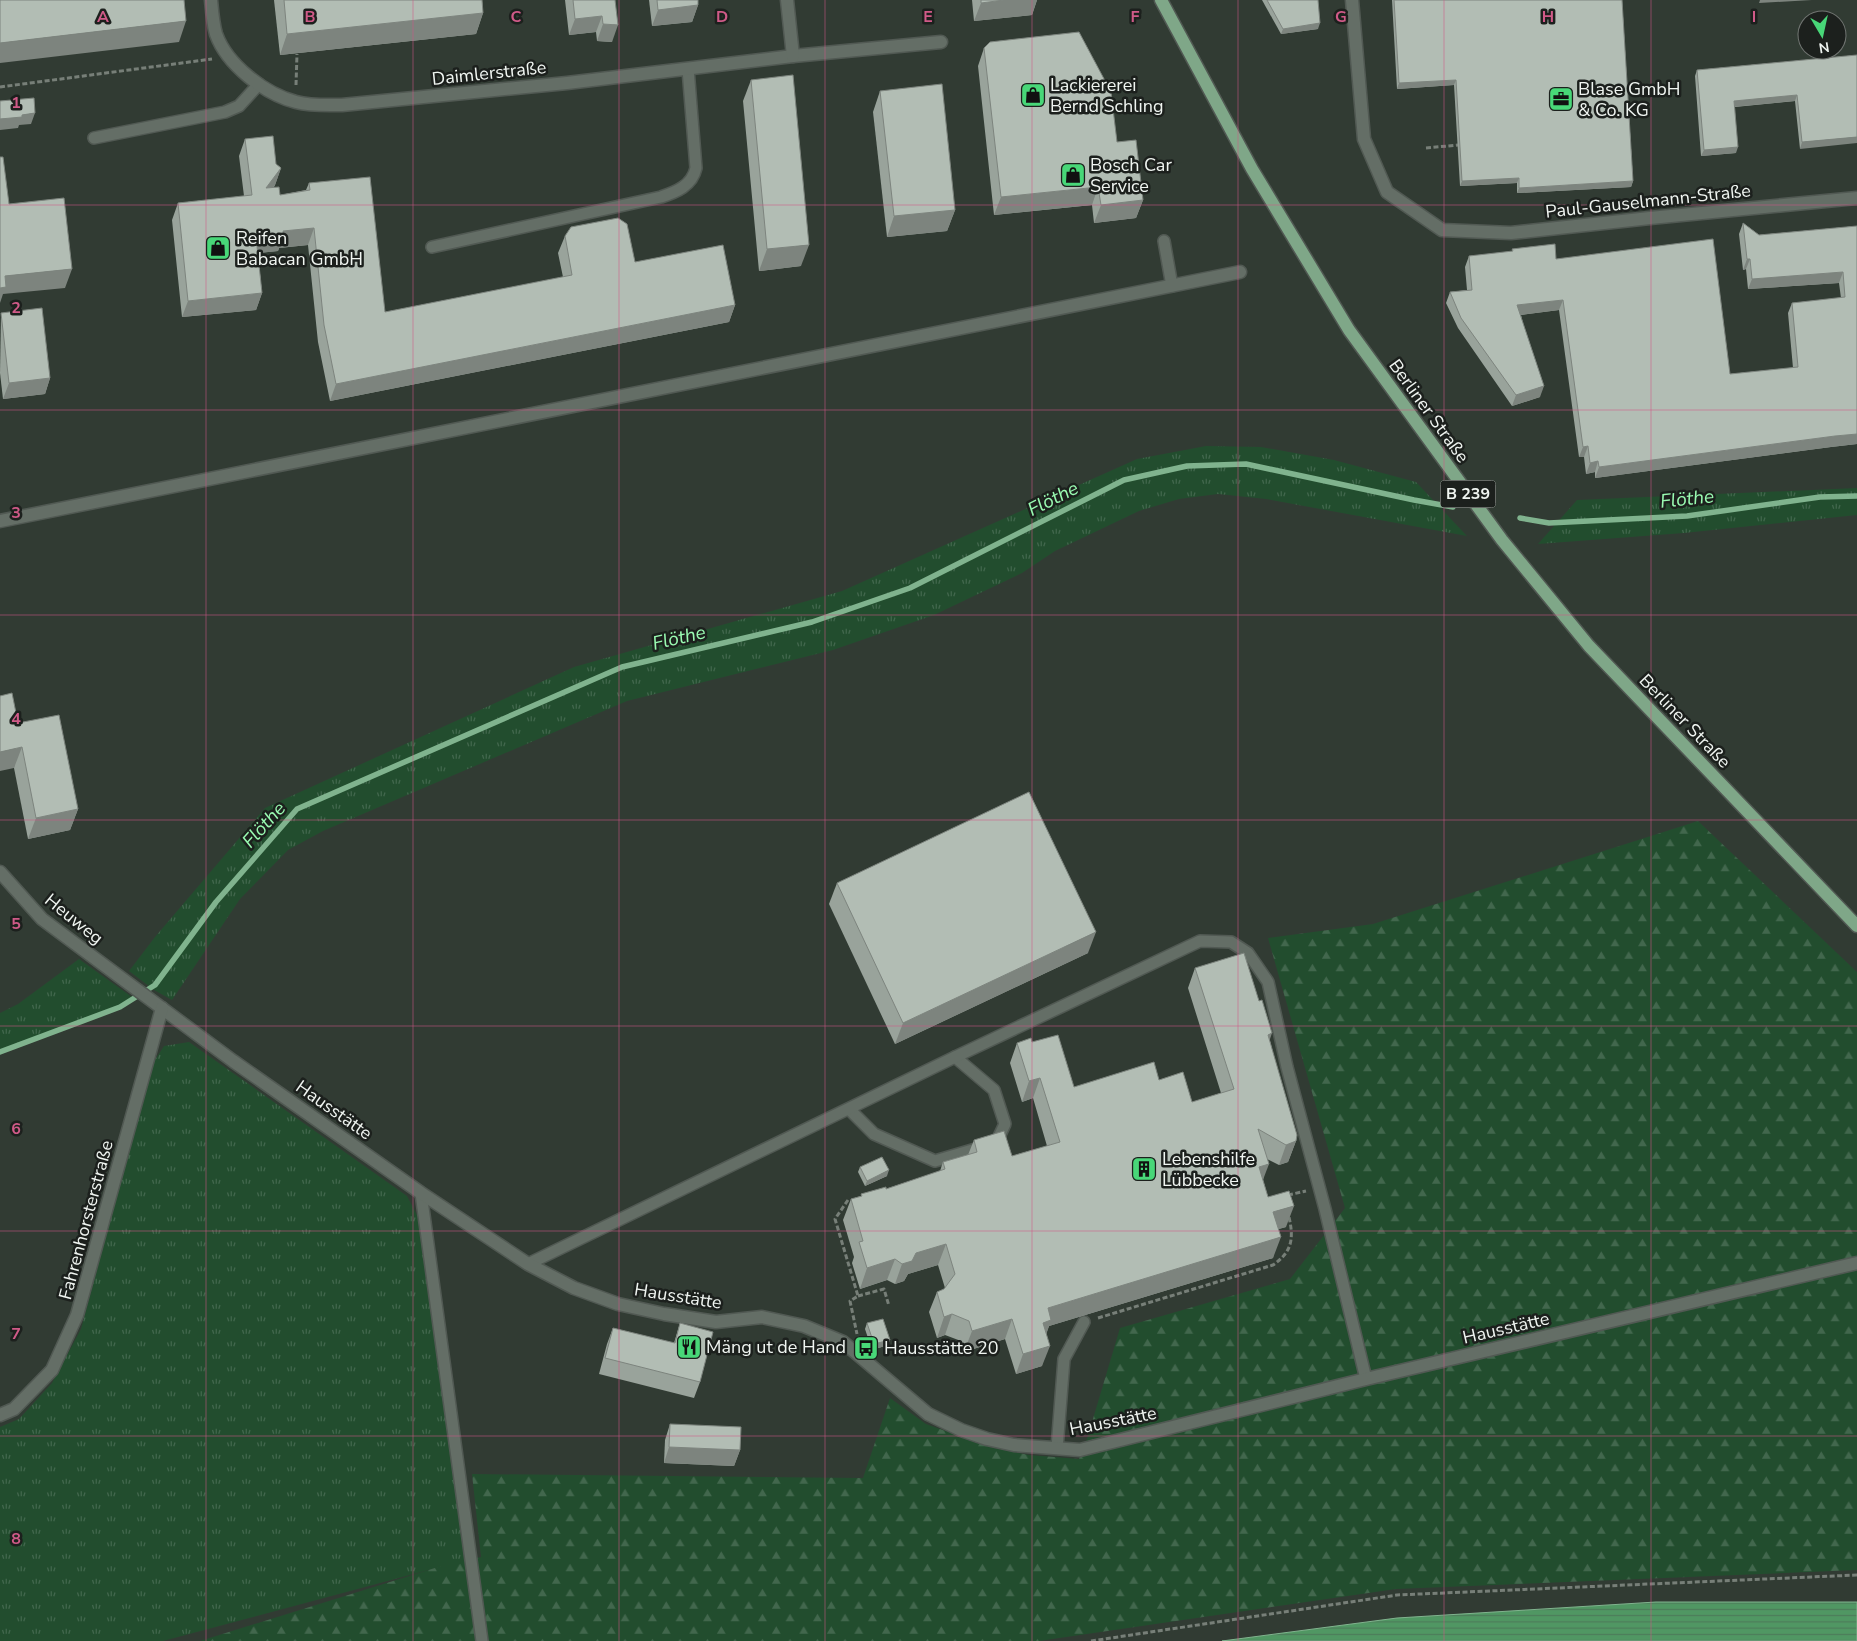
<svg xmlns="http://www.w3.org/2000/svg" width="1857" height="1641" font-family="'Nunito Sans',sans-serif">
  <defs>
    <pattern id="grass-tufts" width="24" height="20" patternUnits="userSpaceOnUse" patternTransform="scale(1.25)"><rect width="24" height="20" fill="#224d2e"/><path d="M3 7l-1-3M5 7V3M7 7l1-3M15 17l-1-3M17 17v-4M19 17l1-3" fill="none" stroke="#42674d"/></pattern>
    <pattern id="forest-firs" width="22" height="20" patternUnits="userSpaceOnUse" patternTransform="scale(1.25)"><rect width="22" height="20" fill="#224d2e"/><path d="M5 1l3.5 6h-7zM16 11l3.5 6h-7z" fill="#42674d"/></pattern>
    <pattern id="water-rules" width="6" height="5" patternUnits="userSpaceOnUse" patternTransform="scale(1.25)"><rect width="6" height="5" fill="#509763"/><path d="M0 2.5h6" fill="none" stroke="#4d7c5a"/></pattern>
  </defs>
  <rect width="100%" height="100%" fill="#313b33"/>
  <g fill="url(#grass-tufts)">
    <path d="M1206,446L1261,447L1334,460L1416,482L1467,536L1266,499L1218,494L1179,499L1139,511L1055,551L1022,573L934,615L833,650L627,701L323,831L288,850L240,899L172,1000L154,990L129,971L155,937L265,808L574,667L842,591L1137,459Z"/>
    <path d="M1857,488V515L1684,533L1538,544L1577,500Z"/>
    <path d="M79,959L132,997L119,1005L0,1050V1013L18,1004Z"/>
    <path d="M189,1042L407,1196L419,1219L466,1560L163,1641H0V1427L19,1419L52,1383L81,1329L153,1063L164,1046Z"/>
  </g>
  <path fill="url(#forest-firs)" d="M1698,821L1857,972V1570L1396,1589L1039,1641H200L451,1563L481,1557L472,1474L863,1478L890,1398L926,1424L993,1448L1029,1455L1079,1459L1087,1439L1120,1328L1290,1279L1345,1208L1268,938L1373,924Z"/>
  <path fill="url(#water-rules)" stroke="#80b38e" d="M1656,1602H1857V1641H1222L1397,1618Z"/>
  <g fill="none" stroke-linecap="round" stroke-linejoin="round">
    <g stroke="#80b38e" stroke-width="5.5">
      <path d="M1520,518L1549,523L1687,516L1820,497L1857,496"/>
      <path d="M0,1052L120,1007L155,985L216,902L297,809L622,667L812,622L910,588L1124,480L1187,466L1246,464L1414,500L1453,507"/>
    </g>
    <defs>
      <g id="service">
        <path d="M94,138L225,112L239,106L259,84"/>
        <path d="M1164,241L1172,286"/>
        <path d="M432,247L661,197C676,192 692,186 696,168L688,69"/>
        <path d="M849,1109L874,1134L935,1161L996,1143L1005,1124L994,1090L955,1057"/>
        <path d="M421,1193L482,1641"/>
        <path d="M528,1264L955,1057L1200,941L1231,942L1248,953L1268,982L1287,1067L1325,1209L1366,1379"/>
        <path d="M1057,1448L1064,1359L1084,1322"/>
      </g>
      <g id="minor">
        <path d="M211,0C212,11 213,24 216,34C227,65 265,94 296,102C311,106 327,105 342,105L567,83L793,56L941,42"/>
        <path d="M787,0L793,56"/>
        <path d="M1352,0L1364,139L1387,192L1442,230L1511,233L1650,218L1857,198"/>
        <path d="M0,521L1240,272"/>
        <path d="M0,872L42,919L132,986L233,1061L421,1193L528,1264L574,1288L618,1304L664,1314L716,1322L762,1317L804,1326L843,1342L928,1414L961,1430L987,1439L1014,1445L1080,1450L1366,1379L1857,1263"/>
        <path d="M0,1415L14,1409L52,1370L77,1315L162,1008"/>
      </g>
      <path id="primary" d="M1161,0L1252,169L1349,330L1502,540L1589,646L1857,926"/>
    </defs>
    <use href="#service" stroke="#515953" stroke-width="14"/>
    <use href="#minor" stroke="#515953" stroke-width="15"/>
    <use href="#primary" stroke="#515953" stroke-width="15"/>
    <g stroke="#777f78" stroke-width="3" stroke-dasharray="5 2.5" stroke-linecap="butt">
      <path d="M296,85L297,54"/>
      <path d="M0,87L212,59"/>
      <path d="M1426,148L1458,145"/>
      <path d="M1288,1195L1306,1191"/>
      <path d="M848,1200L835,1219L858,1296L850,1301L857,1334"/>
      <path d="M858,1296L884,1289L889,1306"/>
      <path d="M1098,1318L1273,1265C1292,1252 1294,1239 1289,1217"/>
      <path d="M1091,1641L1397,1595L1857,1575"/>
    </g>
    <use href="#service" stroke="#646e66" stroke-width="11"/>
    <use href="#minor" stroke="#646e66" stroke-width="12"/>
    <use href="#primary" stroke="#7fa788" stroke-width="12"/>
  </g>
  <g fill="#99a39b">
    <path d="M274,0H482L483,13L476,34L280,55Z"/>
    <path d="M565,0H615L612,42L597,41L596,32L569,35Z"/>
    <path d="M649,0H698V5L692,22L652,26Z"/>
    <path d="M972,0H1037L1032,15L974,21Z"/>
    <path d="M1262,0H1318V29L1281,34Z"/>
    <path d="M1392,0H1622L1633,181L1631,187L1517,193V183L1460,186L1454,85L1397,89Z"/>
    <path d="M984,48L1117,142L1143,200L1136,218L1094,223L1092,205L994,215L978,66Z"/>
    <path d="M1857,55L1800,149L1795,101L1735,107L1736,153L1701,156L1695,76L1697,70Z"/>
    <path d="M751,80L801,266L759,271L743,101Z"/>
    <path d="M880,91L955,210L947,231L887,237L873,112Z"/>
    <path d="M245,139L281,168L275,185L274,187L280,195L306,190L309,183L385,312L563,277L558,253L565,236L635,262L735,305L729,322L330,401L318,342L308,245L279,248L278,251L258,253L262,293L256,310L182,317L172,220L178,203L244,196L239,156Z"/>
    <path d="M1743,223L1759,235L1857,226V444L1831,447L1595,478V472L1586,474L1584,457H1579L1559,310L1521,315L1540,397L1512,406L1458,328L1446,303L1450,292L1467,290L1465,267L1469,256L1512,252V249L1556,259L1730,374L1793,368L1788,313L1792,303L1841,298L1839,283L1748,289L1746,269L1743,270L1739,234Z"/>
    <path d="M1,313L50,378L45,394L3,399L0,373Z"/>
    <path d="M18,723L78,809L70,830L28,839L14,768Z"/>
    <path d="M837,883L1088,953L895,1044L829,904Z"/>
    <path d="M1195,968L1270,1041L1296,1141L1288,1162L1279,1165L1267,1159L1263,1180L1268,1197L1286,1227L1278,1229L1273,1258L1049,1326L1046,1334L1042,1366L1016,1374L1005,1339L964,1352L961,1341L945,1335L937,1338L929,1312L937,1292L944,1289L945,1288L938,1265L908,1274L904,1281L895,1284L887,1280L860,1289L852,1263L854,1257L843,1220L851,1199L861,1196V1194L886,1189L940,1171L943,1162L968,1155L974,1140L1012,1156L1047,1146L1033,1098L1022,1102L1010,1063L1017,1043L1032,1042L1074,1087L1159,1080L1192,1102L1221,1093L1188,988Z"/>
    <path d="M860,1167L887,1176L865,1186L858,1172Z"/>
    <path d="M680,1323L700,1382L694,1398L599,1374L607,1344L613,1328L674,1343Z"/>
    <path d="M867,1323L890,1340L888,1345L872,1350L865,1329Z"/>
    <path d="M670,1424L740,1450L734,1466L664,1463L665,1440Z"/>
  </g>
  <g fill="#7d847e">
    <path d="M1004,0H1037L1032,15L974,21L981,3Z"/>
    <path d="M1760,0H1812L1759,3Z"/>
    <path d="M698,5L692,22L652,26L658,10Z"/>
    <path d="M483,13L476,34L280,55L287,34Z"/>
    <path d="M602,16L596,32L569,35L575,19Z"/>
    <path d="M186,21L179,42L0,63V43Z"/>
    <path d="M1320,23L1318,29L1281,34L1283,29Z"/>
    <path d="M603,24L618,25L612,42L597,41Z"/>
    <path d="M1456,80L1454,85L1397,89L1399,83Z"/>
    <path d="M1797,95L1795,101L1732,107L1734,101Z"/>
    <path d="M35,113L31,124L19,125L18,128L0,130V119L22,115Z"/>
    <path d="M1857,137V143L1800,149L1802,142Z"/>
    <path d="M1738,147L1736,153L1701,156L1704,150Z"/>
    <path d="M281,168L275,185L260,205L266,188Z"/>
    <path d="M1519,178L1517,183L1460,186L1462,181Z"/>
    <path d="M1633,181L1631,187L1517,193L1519,188Z"/>
    <path d="M1098,187L1092,205L994,215L1001,197Z"/>
    <path d="M1143,200L1136,218L1094,223L1101,205Z"/>
    <path d="M955,210L947,231L887,237L894,216Z"/>
    <path d="M314,228L308,245L279,248L278,251L250,254L256,237L283,231Z"/>
    <path d="M809,245L801,266L759,271L767,249Z"/>
    <path d="M1747,259H1750L1746,269L1743,270Z"/>
    <path d="M72,269L65,288L3,294L0,303V288L5,276Z"/>
    <path d="M1843,272L1839,283L1748,289L1752,279Z"/>
    <path d="M262,293L256,310L182,317L188,301Z"/>
    <path d="M1563,300L1559,310L1513,316L1517,305Z"/>
    <path d="M735,305L729,322L330,401L336,384Z"/>
    <path d="M50,378L45,394L3,399L9,383Z"/>
    <path d="M1544,386L1540,397L1512,406L1516,395Z"/>
    <path d="M1857,434V444L1831,447L1595,478L1599,467L1835,436Z"/>
    <path d="M1588,446L1584,457H1579L1583,447Z"/>
    <path d="M1598,461L1595,472L1586,474L1590,463Z"/>
    <path d="M22,747L14,768L0,771V752Z"/>
    <path d="M78,809L70,830L28,839L36,818Z"/>
    <path d="M1096,932L1088,953L895,1044L903,1023Z"/>
    <path d="M1272,1033L1265,1054L1268,1035Z"/>
    <path d="M1040,1078L1033,1098L1022,1102L1029,1081Z"/>
    <path d="M1296,1141L1288,1162L1279,1165L1286,1145Z"/>
    <path d="M1269,1164L1261,1185L1259,1167Z"/>
    <path d="M889,1170L887,1176L865,1186L867,1181Z"/>
    <path d="M1294,1206L1286,1227L1266,1233L1273,1212Z"/>
    <path d="M1281,1237L1273,1258L1049,1326L1044,1341L1035,1343L1048,1308Z"/>
    <path d="M946,1244L938,1265L908,1274L904,1281L895,1284L902,1264L916,1253Z"/>
    <path d="M895,1259L887,1280L860,1289L867,1268Z"/>
    <path d="M952,1314L945,1335L937,1338L944,1317Z"/>
    <path d="M1012,1319L1005,1339L964,1352L972,1331Z"/>
    <path d="M890,1340L888,1345L872,1350L874,1344Z"/>
    <path d="M1050,1346L1042,1366L1016,1374L1023,1354Z"/>
    <path d="M669,1447L740,1450L734,1466L664,1463Z"/>
  </g>
  <g fill="#b2bdb4" stroke="#7d847e">
    <path d="M0,0H184L186,21L0,43Z"/>
    <path d="M284,0H482L483,13L287,34Z"/>
    <path d="M573,0H615L618,25L603,24L602,16L575,19Z"/>
    <path d="M657,0H698V5L658,10Z"/>
    <path d="M981,0H1004L981,3Z"/>
    <path d="M1267,0H1318L1320,23L1283,29Z"/>
    <path d="M1394,0H1622L1633,181L1519,188V178L1462,181L1456,80L1399,83Z"/>
    <path d="M1079,32L1111,92L1117,142L1136,140L1143,200L1101,205L1098,187L1001,197L984,48L990,42Z"/>
    <path d="M1857,55V137L1802,142L1797,95L1734,101L1738,147L1704,150L1697,70Z"/>
    <path d="M793,75L809,245L767,249L751,80Z"/>
    <path d="M942,84L955,210L894,216L880,91Z"/>
    <path d="M34,98L35,113L22,115V117L0,119V101Z"/>
    <path d="M273,136L276,164L281,168L266,188L279,187L280,195L310,190L309,183L370,177L385,312L572,275L565,236L571,227L618,218L627,224L635,262L723,245L735,305L336,384L324,325L314,228L283,231L284,234L256,237L262,293L188,301L178,203L252,195L245,139Z"/>
    <path d="M0,157H3L9,204L64,198L72,269L5,276L6,287L0,288Z"/>
    <path d="M1743,223L1759,235L1857,226V434L1835,436L1599,467L1598,461L1590,463L1588,446L1583,447L1563,300L1517,305L1544,386L1516,395L1461,318L1450,292L1472,290L1469,256L1513,251L1512,249L1555,244L1556,259L1713,239L1730,374L1798,367L1792,303L1845,297L1843,272L1752,279L1750,259H1747Z"/>
    <path d="M42,308L50,378L9,383L1,313Z"/>
    <path d="M12,693L18,723L59,715L78,809L36,818L22,747L0,752V696Z"/>
    <path d="M1029,792L1096,932L903,1023L837,883Z"/>
    <path d="M1244,953L1259,1001L1262,1000L1272,1033L1268,1035L1297,1135L1296,1141L1286,1145L1258,1129L1269,1164L1259,1167L1268,1197L1289,1191L1294,1206L1273,1212L1281,1237L1048,1308L1051,1320L1043,1323L1050,1346L1023,1354L1012,1319L972,1331L969,1321L952,1314L944,1317L937,1292L944,1289L955,1274L946,1244L916,1253L912,1261L902,1264L895,1259L867,1268L859,1242L863,1241L851,1199L862,1196L861,1194L886,1187V1189L945,1169L943,1162L977,1152L974,1140L1004,1131L1012,1156L1060,1142L1040,1078L1029,1081L1017,1043L1031,1038L1032,1042L1058,1035L1074,1087L1154,1062L1159,1080L1183,1072L1192,1102L1234,1089L1195,968Z"/>
    <path d="M882,1157L889,1170L867,1181L860,1167Z"/>
    <path d="M883,1319L890,1340L874,1344L867,1323Z"/>
    <path d="M680,1323L713,1332L700,1382L605,1358L613,1328L675,1343Z"/>
    <path d="M670,1424L741,1427L740,1450L669,1447Z"/>
  </g>
  <path fill="none" stroke="#d05a88" stroke-width="1" stroke-opacity="0.55" d="M206,0V1641M413,0V1641M619,0V1641M825,0V1641M1032,0V1641M1238,0V1641M1444,0V1641M1651,0V1641M0,205H1857M0,410H1857M0,615H1857M0,820H1857M0,1026H1857M0,1231H1857M0,1436H1857"/>
  <defs>
    <symbol id="shop-square" viewBox="-11 -11 22 22"><rect x="-9" y="-9" width="18" height="18" rx="4" fill="#48d778" stroke="#1c201d"/><path d="M-5-2.5h2.3a2.7 3.5 0 0 1 5.4 0H5L5.5 6h-11ZM-1.5-2.5h3a1.5 2.3 0 0 0-3 0Z" fill="#111"/></symbol>
    <symbol id="office-square" viewBox="-11 -11 22 22"><rect x="-9" y="-9" width="18" height="18" rx="4" fill="#48d778" stroke="#1c201d"/><path d="M-6-3h4V-5.5h4V-3h4V5H-6ZM-1-4.5V-3h2v-1.5ZM-6 0V1H6V0Z" fill="#111"/></symbol>
    <symbol id="building-square" viewBox="-11 -11 22 22"><rect x="-9" y="-9" width="18" height="18" rx="4" fill="#48d778" stroke="#1c201d"/><path d="M-4-6H4V6H1V3H-1V6H-4ZM-2.5-4.3h1.7v1.8h-1.7ZM.8-4.3h1.7v1.8H.8ZM-2.5-1h1.7V.8h-1.7ZM.8-1h1.7V.8H.8Z" fill="#111"/></symbol>
    <symbol id="restaurant-square" viewBox="-11 -11 22 22"><rect x="-9" y="-9" width="18" height="18" rx="4" fill="#48d778" stroke="#1c201d"/><path d="M-5-6h1v4h1v-4h1v4h1v-4h1v5L-1.5 .5V6h-2V.5L-5-1ZM5-6V6H3V1.5H1.5Q1.5-4 5-6Z" fill="#111"/></symbol>
    <symbol id="bus-square" viewBox="-11 -11 22 22"><rect x="-9" y="-9" width="18" height="18" rx="4" fill="#48d778" stroke="#1c201d"/><path d="M-5-6H5V4H4V6H2V4H-2V6H-4V4H-5ZM-3.5-4V0h7V-4ZM-3.5 1.2v1.5H-2V1.2ZM2 1.2v1.5H3.5V1.2Z" fill="#111"/></symbol>
  </defs>
  <g fill-rule="evenodd">
    <use href="#shop-square" x="1019" y="81" width="28" height="28"/>
    <use href="#office-square" x="1547" y="85" width="28" height="28"/>
    <use href="#shop-square" x="1059" y="161" width="28" height="28"/>
    <use href="#shop-square" x="204" y="234" width="28" height="28"/>
    <use href="#building-square" x="1130" y="1155" width="28" height="28"/>
    <use href="#restaurant-square" x="675" y="1333" width="28" height="28"/>
    <use href="#bus-square" x="852" y="1334" width="28" height="28"/>
  </g>
  <g text-anchor="middle" dominant-baseline="central" stroke-width="5" stroke-linejoin="round" paint-order="stroke">
    <rect fill="#1c201d" stroke="#b0b5b1" stroke-width="1" x="1440.5" y="480.5" width="55" height="27" rx="4"/>
    <g font-size="16" font-weight="bold" fill="#f0f5f1">
      <text x="1468" y="494">B 239</text>
    </g>
    <g font-size="18" fill="#f0f5f1" stroke="#1c201d">
      <text transform="translate(489 73) rotate(-6)">Daimlerstraße</text>
      <text transform="translate(1648 201) rotate(-6)">Paul-Gauselmann-Straße</text>
      <text transform="translate(1429 411) rotate(54)">Berliner Straße</text>
      <text transform="translate(1685 721) rotate(46)">Berliner Straße</text>
      <text transform="translate(74 919) rotate(39)">Heuweg</text>
      <text transform="translate(334 1110) rotate(35)">Hausstätte</text>
      <text transform="translate(86 1220) rotate(-75)">Fahrenhorsterstraße</text>
      <text transform="translate(678 1296) rotate(9)">Hausstätte</text>
      <text transform="translate(1506 1328) rotate(-13)">Hausstätte</text>
      <text transform="translate(1113 1421) rotate(-11)">Hausstätte</text>
    </g>
    <g font-size="18" fill="#f0f5f1" stroke="#1c201d" text-anchor="start">
      <text x="1050" y="85">Lackiererei<tspan x="1050" dy="21">Bernd Schling</tspan></text>
      <text x="1578" y="89">Blase GmbH<tspan x="1578" dy="21">&amp; Co. KG</tspan></text>
      <text x="1090" y="165">Bosch Car<tspan x="1090" dy="21">Service</tspan></text>
      <text x="236" y="238">Reifen<tspan x="236" dy="21">Babacan GmbH</tspan></text>
      <text x="1162" y="1159">Lebenshilfe<tspan x="1162" dy="21">Lübbecke</tspan></text>
      <text x="706" y="1347">Mäng ut de Hand</text>
      <text x="884" y="1348">Hausstätte 20</text>
    </g>
    <g font-size="19" font-style="italic" fill="#99fab1" stroke="#1c201d">
      <text transform="translate(1053 499) rotate(-27)">Flöthe</text>
      <text transform="translate(1687 499) rotate(-6)">Flöthe</text>
      <text transform="translate(679 638) rotate(-13)">Flöthe</text>
      <text transform="translate(264 825) rotate(-48)">Flöthe</text>
    </g>
  </g>
  <g font-size="16" text-anchor="middle" font-weight="bold" fill="#d05a88" stroke="#1c201d" stroke-width="5" stroke-linejoin="round" paint-order="stroke">
    <text x="103" y="22">A</text>
    <text x="310" y="22">B</text>
    <text x="516" y="22">C</text>
    <text x="722" y="22">D</text>
    <text x="928" y="22">E</text>
    <text x="1135" y="22">F</text>
    <text x="1341" y="22">G</text>
    <text x="1548" y="22">H</text>
    <text x="1754" y="22">I</text>
    <text x="16" y="108">1</text>
    <text x="16" y="313">2</text>
    <text x="16" y="518">3</text>
    <text x="16" y="724">4</text>
    <text x="16" y="929">5</text>
    <text x="16" y="1134">6</text>
    <text x="16" y="1339">7</text>
    <text x="16" y="1544">8</text>
  </g>
  <g transform="translate(1822 35) rotate(171)"><circle r="24" fill="#1c201d" stroke="#717572"/>
  <path d="M0-4L9 19L0 12L-9 19Z" fill="#48d778"/>
  <text y="-8" font-size="14" font-weight="bold" text-anchor="middle" fill="#f0f5f1">N</text>
  </g>
</svg>
